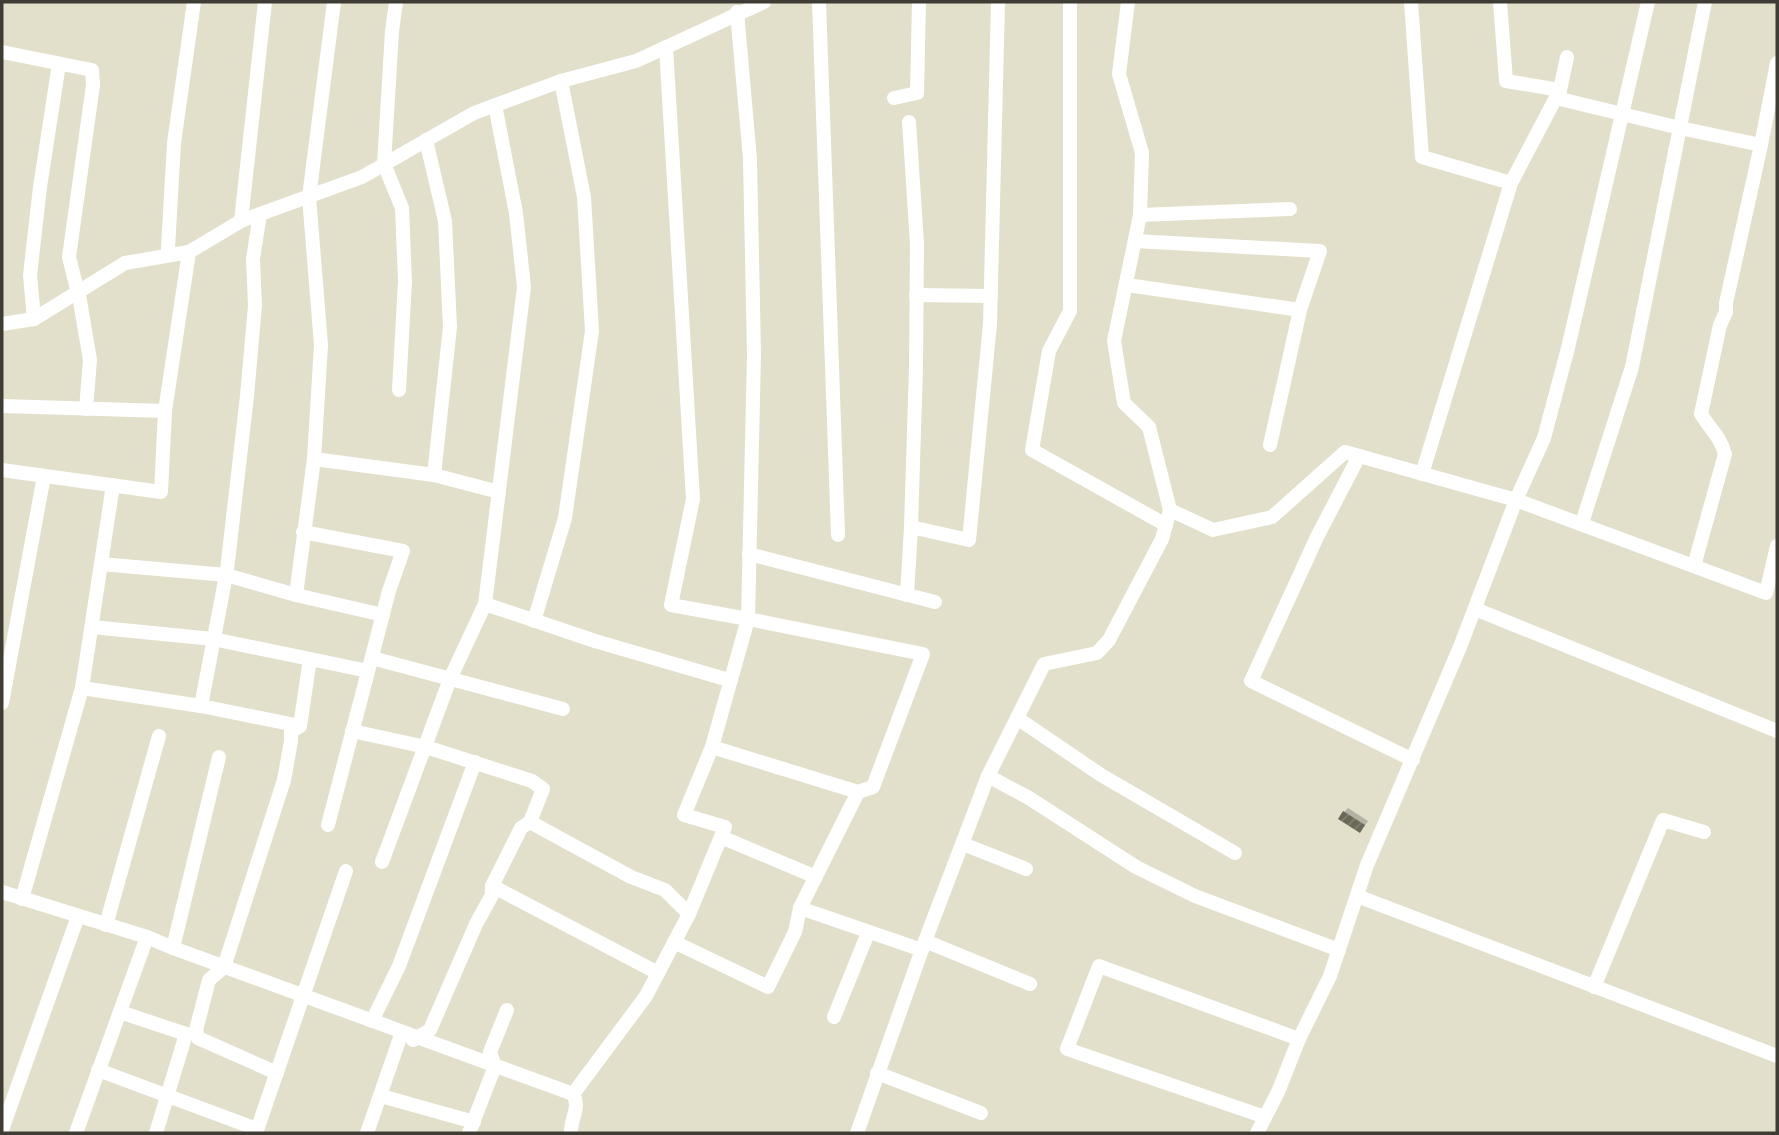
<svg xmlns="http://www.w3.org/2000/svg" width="1779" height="1135" font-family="'Work Sans',sans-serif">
  <defs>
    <pattern id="building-hatch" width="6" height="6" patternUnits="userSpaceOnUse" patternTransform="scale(1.75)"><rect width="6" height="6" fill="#6a6856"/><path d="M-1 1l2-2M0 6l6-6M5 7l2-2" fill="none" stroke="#817f71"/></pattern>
  </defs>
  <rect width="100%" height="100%" fill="#e2dfcb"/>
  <path fill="#0003" d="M1348,808L1368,821L1364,827L1344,812Z"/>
  <path fill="url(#building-hatch)" d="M1343,811L1365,825L1360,833L1338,819Z"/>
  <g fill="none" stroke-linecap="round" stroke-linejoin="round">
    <g stroke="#fff" stroke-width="14">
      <path d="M396,2L392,31L384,164L402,208L405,281L399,390"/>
      <path d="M819,2L838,535"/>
      <path d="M1070,2V311L1049,351L1032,450L1166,525"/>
      <path d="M1128,2L1119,74L1142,153L1140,215L1114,341L1124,403L1149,427L1170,510L1213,530L1272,517L1345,452L1516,500L1544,438L1568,348L1648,2"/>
      <path d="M1411,2L1422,157L1511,183"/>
      <path d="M1500,2L1506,81L1560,90"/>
      <path d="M2,52L92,70L93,85L69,257L80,301L90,360L86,409"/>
      <path d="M894,98L917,93L919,2"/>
      <path d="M1556,98L1680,128L1761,145"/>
      <path d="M495,105L516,213L524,287L485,604L595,641L729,680"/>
      <path d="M909,122L917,244L916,367L911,527L969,540L990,324L998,2"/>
      <path d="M426,140L445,221L450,327L434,475"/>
      <path d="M260,214L253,259L255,305L247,396L227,570L201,706L300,726"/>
      <path d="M1140,215L1290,209"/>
      <path d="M241,221L265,2"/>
      <path d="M1135,241L1320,251L1300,310"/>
      <path d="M172,255L168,248L174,143L194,2"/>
      <path d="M1127,285L1300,310L1270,445"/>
      <path d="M916,295L991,296"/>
      <path d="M34,319L30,275L40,187L59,64"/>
      <path d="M2,324L34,319L125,263L189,252L241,221L362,177L474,113L561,81L636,61L764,2"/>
      <path d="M2,406L165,411L161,492L2,470"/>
      <path d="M165,411L189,252"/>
      <path d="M1359,456L1317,537L1251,681L1413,760"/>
      <path d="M314,459L434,475L499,492"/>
      <path d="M1422,474L1511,183L1560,90L1567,57"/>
      <path d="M1582,523L1632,367L1705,2"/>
      <path d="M303,532L403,551L389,591L328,825"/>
      <path d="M749,554L935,602"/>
      <path d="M101,564L226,575L296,595L383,615"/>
      <path d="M1694,566L1725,454C1720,436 1710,429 1701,414L1720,325L1726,312V303L1761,145L1777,63"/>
      <path d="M296,595L314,459L321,345L309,197L334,2"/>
      <path d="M907,595L911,527"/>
      <path d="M1475,609L1777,731"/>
      <path d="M534,621L565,518L592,331L584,197L561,81"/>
      <path d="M92,627L213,639L368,671"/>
      <path d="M372,658L563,709"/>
      <path d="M82,688L201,706"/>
      <path d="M2,703L44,476"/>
      <path d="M1017,718L1101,775L1235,853"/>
      <path d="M352,731L426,747L532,781L543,789L530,822L521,828L492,886V895L476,924L430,1030L413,1040"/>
      <path d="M712,747L858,792"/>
      <path d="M988,776L1029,798L1136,867L1195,896L1339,950"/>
      <path d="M530,822L631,877L665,890L689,914"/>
      <path d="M721,837L816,877"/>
      <path d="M963,844L1026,869"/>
      <path d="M382,862L450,679L485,604"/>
      <path d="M492,886L658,973"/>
      <path d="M2,892L147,937"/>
      <path d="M1357,896L1777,1056"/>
      <path d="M22,899L82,688L113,485"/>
      <path d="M800,908L922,950"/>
      <path d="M106,925L159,736"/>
      <path d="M925,941L1030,984"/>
      <path d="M674,942L768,987L795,932L800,908L858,792L873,787L923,654L748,619L754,354L750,159L737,12"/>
      <path d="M173,948L573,1094L646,996L689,914L725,827L684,815L712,747L748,619L671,605L693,499L666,47"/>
      <path d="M1594,987L1663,820L1704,832"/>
      <path d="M120,1012L186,1034L156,1133"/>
      <path d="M834,1017L868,933"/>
      <path d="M372,1021L399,966L475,762"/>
      <path d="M98,1070L257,1129"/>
      <path d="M277,1073L198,1038L196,1030L209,980L224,967L284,780L291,741V732L300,726L310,659"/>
      <path d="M877,1073L981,1113"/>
      <path d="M381,1096L474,1122"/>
      <path d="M1265,1117L1067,1049L1099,966L1299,1039"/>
      <path d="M2,1130L78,916"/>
      <path d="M76,1133L147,937L173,948L219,757"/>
      <path d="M256,1133L346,871"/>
      <path d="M367,1133L402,1032"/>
      <path d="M469,1133L495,1066L490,1052L507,1010"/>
      <path d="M571,1133C570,1119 581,1108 573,1094"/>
      <path d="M857,1133L925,941L988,776L1044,664L1097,653L1109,640L1162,539L1170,510"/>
      <path d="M1257,1133L1278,1092L1299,1039L1330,976L1367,865L1460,647L1516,500L1766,593L1777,546"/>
    </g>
  </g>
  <rect width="1779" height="1135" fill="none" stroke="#3e3c34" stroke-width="7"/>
</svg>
